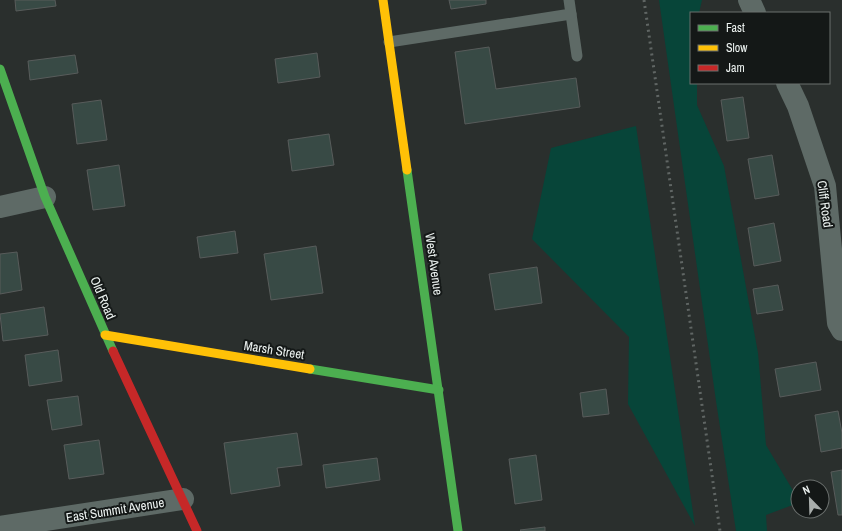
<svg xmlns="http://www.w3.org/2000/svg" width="842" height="531" font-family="'Archivo Narrow',sans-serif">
  <rect width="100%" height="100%" fill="#2a2f2d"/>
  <g fill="#074539">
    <path d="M659,0H702L699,13H691V83H697V105L724,166L758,353L766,445L798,499V503L766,515L767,531H736L716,401Z"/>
    <path d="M636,126L695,526L628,404L629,337L532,239L551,148Z"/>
  </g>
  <g fill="#384a45" stroke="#585c5b">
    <path d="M15,0H55L56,6L16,11Z"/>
    <path d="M449,0H486V4L451,9Z"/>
    <path d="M489,47L496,89L576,78L580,107L465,124L455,52Z"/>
    <path d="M317,53L320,77L278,83L275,59Z"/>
    <path d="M75,55L78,73L30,80L28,61Z"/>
    <path d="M743,97L749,138L727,141L721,100Z"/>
    <path d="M101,100L107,140L77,144L72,104Z"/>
    <path d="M329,134L334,165L292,171L288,140Z"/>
    <path d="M772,155L779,195L755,199L748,159Z"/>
    <path d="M119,165L125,206L93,210L87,170Z"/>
    <path d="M774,223L781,261L754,266L748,228Z"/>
    <path d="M235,231L238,253L200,258L197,237Z"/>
    <path d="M316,246L323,293L271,300L264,254Z"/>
    <path d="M17,252L22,290L0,294V254Z"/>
    <path d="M537,267L542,303L495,310L489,274Z"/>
    <path d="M778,285L783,310L757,314L753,289Z"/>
    <path d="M44,307L48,335L3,341L0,314Z"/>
    <path d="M58,350L62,381L29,386L25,355Z"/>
    <path d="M816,362L821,390L780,397L775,369Z"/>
    <path d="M606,389L609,414L583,417L580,393Z"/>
    <path d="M78,396L82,425L52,430L47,400Z"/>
    <path d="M838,411L842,433V448L821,452L815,415Z"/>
    <path d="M297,433L302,465L277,468L280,486L231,494L224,443Z"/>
    <path d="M99,440L104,474L69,479L64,445Z"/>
    <path d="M536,455L542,500L515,504L509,459Z"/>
    <path d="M377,458L380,480L326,488L323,465Z"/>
    <path d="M842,470V515H838L831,472Z"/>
    <path d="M545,527V531H521L520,530Z"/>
  </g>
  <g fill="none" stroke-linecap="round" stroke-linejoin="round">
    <g stroke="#5e6a66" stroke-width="11">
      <path d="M571,14L577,56"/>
      <path d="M389,42L571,14L569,0"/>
    </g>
    <g stroke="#5e6a66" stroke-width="22">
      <path d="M749,0L755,13"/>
      <path d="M787,83L798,106L825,186L838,323L842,330"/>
      <path d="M0,207L45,197"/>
      <path d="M0,527L183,499"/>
    </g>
    <g stroke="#4caf50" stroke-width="9">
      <path d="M0,69L45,197L113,351"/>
      <path d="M407,170L458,531"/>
      <path d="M310,369L439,390"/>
    </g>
    <g stroke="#ffc107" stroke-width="9">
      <path d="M383,0L407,170"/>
      <path d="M105,335L310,369"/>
    </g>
    <path stroke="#c62828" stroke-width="9" d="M113,351L197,531"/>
    <path stroke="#606664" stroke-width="3" stroke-dasharray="2 4" stroke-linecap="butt" d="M644,0L720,531"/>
  </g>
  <g text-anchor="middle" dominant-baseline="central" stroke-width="4" stroke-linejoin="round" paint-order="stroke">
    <g font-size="13" fill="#edf3f1" stroke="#141817">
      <text transform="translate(825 204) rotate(82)">Cliff Road</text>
      <text transform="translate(434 264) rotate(82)">West Avenue</text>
      <text transform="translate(103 298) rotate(67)">Old Road</text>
      <text transform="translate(274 350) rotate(9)">Marsh Street</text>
      <text transform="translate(115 510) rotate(-9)">East Summit Avenue</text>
    </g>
  </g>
  <rect x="690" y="12" width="140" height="72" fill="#141817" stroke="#6b706e"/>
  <rect x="698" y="25" width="20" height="6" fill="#4caf50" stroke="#6b706e"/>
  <text x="726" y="32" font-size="12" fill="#edf3f1">Fast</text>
  <rect x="698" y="45" width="20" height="6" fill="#ffc107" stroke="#6b706e"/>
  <text x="726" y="52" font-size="12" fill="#edf3f1">Slow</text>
  <rect x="698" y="65" width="20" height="6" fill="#c62828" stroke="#6b706e"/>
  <text x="726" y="72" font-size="12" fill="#edf3f1">Jam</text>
  <g transform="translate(810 499) rotate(337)"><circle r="19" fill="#141817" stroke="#6b706e"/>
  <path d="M0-3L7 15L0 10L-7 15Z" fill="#a9aeac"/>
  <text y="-6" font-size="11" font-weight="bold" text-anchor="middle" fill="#edf3f1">N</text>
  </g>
</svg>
